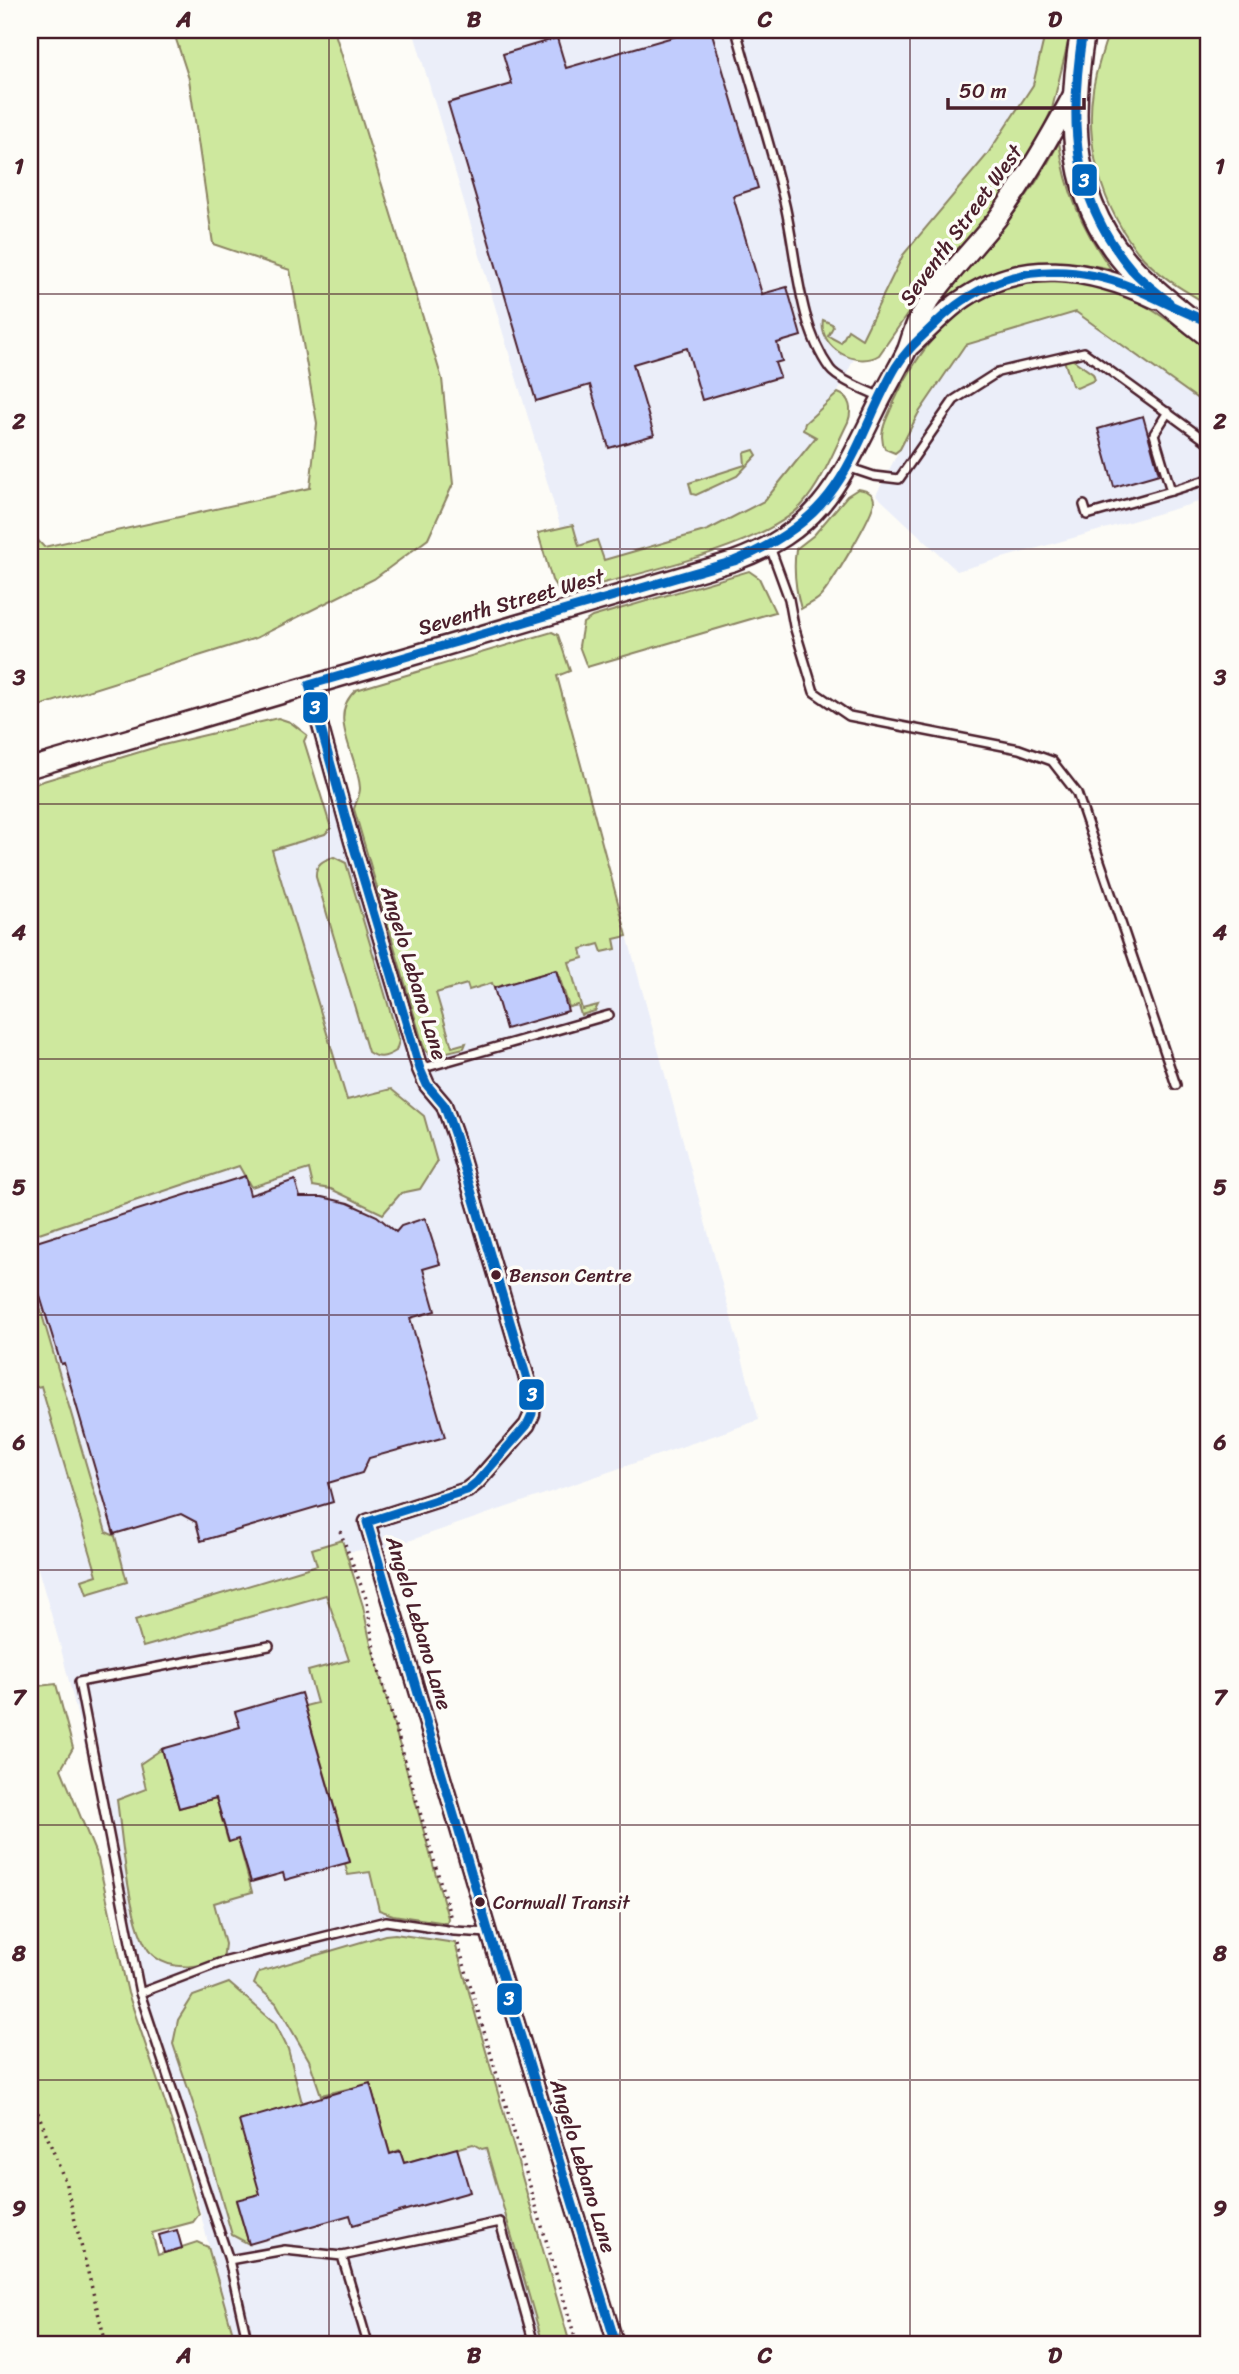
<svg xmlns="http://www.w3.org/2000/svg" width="1239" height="2374" font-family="Sriracha,sans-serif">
  <rect width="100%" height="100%" fill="#fdfcf7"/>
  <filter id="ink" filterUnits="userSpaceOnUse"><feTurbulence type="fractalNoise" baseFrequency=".0143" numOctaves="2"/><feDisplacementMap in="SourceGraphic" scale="14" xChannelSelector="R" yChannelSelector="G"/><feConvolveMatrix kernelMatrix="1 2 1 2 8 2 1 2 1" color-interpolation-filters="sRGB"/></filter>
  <g filter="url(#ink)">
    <g fill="#ebeef9">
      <path d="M413,30H1045L1034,86L988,157L904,255L785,502L576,579Z"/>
      <path d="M1076,312L1209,407V499L957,571L876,495L918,414L965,345Z"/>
      <path d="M574,740L759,1420L391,1547L345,1552L566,2344H233L60,1645L30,1541V890Z"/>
    </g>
    <g fill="#cee89e" stroke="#8c8464" stroke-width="2">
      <path d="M173,30H334L442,379L453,484L428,539L374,579L256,638L30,709V532L44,547L310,488L317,423L290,270L213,244L189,79Z"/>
      <path d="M1046,30H1071L1052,109L1033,151L998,206L920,296L879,355C857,369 818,348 823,320L832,324L833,327L828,336L841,343L848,330L862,339L903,255L987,155L1033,85Z"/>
      <path d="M1111,30H1209V305C1183,290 1157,275 1137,251C1096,198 1079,124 1100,60C1103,50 1105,39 1111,30Z"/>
      <path d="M1059,142C1066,192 1082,228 1111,269C1042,254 999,263 941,303C956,280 974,261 992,240C1018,210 1041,178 1059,142Z"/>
      <path d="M1042,280C1057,280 1072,279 1086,282C1133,292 1172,322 1209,351V407L1076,312L965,345L918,414L900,449L895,453L885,449C877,433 887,419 893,404C925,334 965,293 1042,280Z"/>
      <path d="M1069,357L1093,374L1095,380L1077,388L1072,385L1064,360Z"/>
      <path d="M838,393C851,397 852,411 848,422C834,450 822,483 801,506C758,550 623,577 561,594L552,580L538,533L573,525L579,546L597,540L604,560L708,530L764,501L771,493L816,437L803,430L805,423Z"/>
      <path d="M754,450L757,455L737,476L696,495L692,494L689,483L745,465L744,453Z"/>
      <path d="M858,489C865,490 874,492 874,501C874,514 830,587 820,597C815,602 807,605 801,609C795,588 793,570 796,549L814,535L847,496Z"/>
      <path d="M749,571L759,578L775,612L587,667L579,646L583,623L592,617Z"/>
      <path d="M552,632L558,635L570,671L557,676L627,936L614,939L616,949L602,952L599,944L581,949L583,958L569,962L582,1009L598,1005L595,1011L581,1015L578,1005L569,1007L557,970L494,988L492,983L469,990L467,984L436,993L452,1047L466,1043L464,1048L431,1056L426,1051L423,1045L354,809C356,802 360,795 360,788C358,755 326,716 356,690Z"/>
      <path d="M278,718L290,722L307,735L304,741L331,828L325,834L272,850L347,1100L391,1089L424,1116L437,1162L420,1189L401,1193L383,1214L331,1189L313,1186L309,1169L251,1187L239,1166L30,1236V785L163,745Z"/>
      <path d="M334,857L346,863L399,1041L396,1051C385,1058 378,1059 368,1052L316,877C315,864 323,860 334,857Z"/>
      <path d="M30,1274L106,1532L115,1536L127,1582L87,1594L82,1580L97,1575L41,1386L30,1389Z"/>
      <path d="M342,1540L363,1606L369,1636L448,1918L447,1923L393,1915L379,1910L370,1872L348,1875L345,1864L350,1861L305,1706L317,1703L308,1671L349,1660L326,1595L143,1647L135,1620L317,1565L312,1549Z"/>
      <path d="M30,1650L38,1686L56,1684L73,1748L61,1769L98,1859L128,1993L174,2129L199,2214L193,2222L152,2233L158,2255L197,2242L208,2247L236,2344H30Z"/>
      <path d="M162,1749L179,1808L216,1798L228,1841L238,1839L252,1892L214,1903L225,1944L223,1960C202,1966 174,1972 155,1957C129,1939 122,1834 117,1800L146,1789L140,1764Z"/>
      <path d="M395,1934L455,1943L570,2344H543L486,2148L482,2149L473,2144L404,2163L399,2150L390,2154L370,2084L321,2095L309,2060L276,2003L254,1984L259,1972L385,1935Z"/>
      <path d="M229,1983L275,2023L288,2049L302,2103L260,2194L236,2201L249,2244L232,2235L202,2130L173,2044L178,2020L193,1996Z"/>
    </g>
    <g fill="#c1ccfd" stroke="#4a1f2b" stroke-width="2">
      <path d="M697,30H711L758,188L733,196L762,294L787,287L801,336L777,343L782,361L775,363L780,377L702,400L687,348L633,364L654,435L609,448L590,385L536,401L448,103L512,84L503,54L557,38L566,68Z"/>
      <path d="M1143,416L1159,474L1114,487L1098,429Z"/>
      <path d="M556,970L568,1011L506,1029L494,988Z"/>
      <path d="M245,1176L250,1195L295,1180L300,1197H322L348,1203L377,1216L396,1232L401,1226L425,1218L440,1264L423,1269L435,1311L410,1318L445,1437L369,1458L362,1473L328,1483L333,1502L201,1541L196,1522L181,1514L114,1534L64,1363L61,1364L30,1264V1244Z"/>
      <path d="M301,1693L350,1862L285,1880L283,1873L251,1882L238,1839L229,1842L216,1798L179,1808L162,1749L240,1727L235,1712Z"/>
      <path d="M370,2083L390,2154L400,2151L404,2163L457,2148L470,2192L353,2225L350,2215L249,2244L236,2200L260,2194L239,2121Z"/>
      <path d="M177,2230L182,2248L164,2253L159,2235Z"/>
    </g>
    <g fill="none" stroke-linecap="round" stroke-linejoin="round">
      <defs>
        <g id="service">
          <path d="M736,30C752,88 771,146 785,205C797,257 798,325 830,369C838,380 868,391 881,397"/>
          <path d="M847,467L874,476L899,479L954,400L998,372L1084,352L1209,443"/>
          <path d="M1171,491L1209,479"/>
          <path d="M1084,505L1087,515L1171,491L1154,434L1168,412"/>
          <path d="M770,547L789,599L794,626L814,692L849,716L1019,749L1052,761L1077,793L1176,1085"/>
          <path d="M420,1069L609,1015"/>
          <path d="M269,1646L79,1682L140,1993L219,1963L386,1921L454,1931L489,1933"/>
          <path d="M140,1993L229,2260L248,2344"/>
          <path d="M342,2256L500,2222L534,2344"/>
          <path d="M229,2260L285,2250L342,2256L368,2344"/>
        </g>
        <path id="minor" d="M309,685L352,841L420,1069L427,1085L444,1105L455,1136L533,1399L532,1414L527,1425L477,1482L467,1490L367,1522L489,1933L616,2344"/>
        <g id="tertiary">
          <path d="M909,347C925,333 940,316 957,303C1020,256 1090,268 1156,299"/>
          <path d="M30,768L734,561C818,530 837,488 875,411C885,390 897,371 907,350C911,340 913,329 918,320C938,283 971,252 997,219C1027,178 1051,136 1075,91"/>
        </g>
        <path id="primary" d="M1083,30C1068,118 1068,204 1135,272C1157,295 1184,315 1209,335"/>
      </defs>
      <use href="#service" stroke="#4a1f2b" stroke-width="12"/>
      <use href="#minor" stroke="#4a1f2b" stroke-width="19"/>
      <use href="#tertiary" stroke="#4a1f2b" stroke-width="23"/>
      <use href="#primary" stroke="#4a1f2b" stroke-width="28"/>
      <g stroke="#4a1f2b" stroke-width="3.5" stroke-dasharray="2 5" stroke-linecap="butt">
        <path d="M340,1531L367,1601L375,1657L451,1919"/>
        <path d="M458,1944L577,2344"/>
        <path d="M30,2093L65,2181L106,2344"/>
      </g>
      <use href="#service" stroke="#fdfcf7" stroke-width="7"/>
      <use href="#minor" stroke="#fdfcf7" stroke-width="14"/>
      <use href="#tertiary" stroke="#fdfcf7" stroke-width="18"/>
      <use href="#primary" stroke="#fdfcf7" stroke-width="23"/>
      <defs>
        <g id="bus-1">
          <path d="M1083,30C1069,120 1070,197 1132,270C1143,282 1157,292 1169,302"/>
          <path d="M616,2344L489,1933L367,1522L467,1490L477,1482L527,1425L532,1414L533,1399L455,1136L444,1105L427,1085L420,1069L352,841L309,685L734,561C771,546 805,526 829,495C859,456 871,409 896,367C907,349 920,339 935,324C980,279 1032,263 1095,276C1135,284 1171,308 1209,322"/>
        </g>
      </defs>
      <use href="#bus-1" stroke="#fdfcf7" stroke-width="14"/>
      <use href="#bus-1" stroke="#0065bd" stroke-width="9"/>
    </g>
  </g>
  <path fill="none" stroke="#4a1f2b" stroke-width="2" stroke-opacity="0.55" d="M329,30V2344M620,30V2344M910,30V2344M30,294H1209M30,549H1209M30,804H1209M30,1059H1209M30,1315H1209M30,1570H1209M30,1825H1209M30,2080H1209"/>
  <g fill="#4a1f2b" stroke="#fdfcf7" stroke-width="2.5">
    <circle cx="496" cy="1275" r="6"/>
    <circle cx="480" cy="1902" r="6"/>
  </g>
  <g text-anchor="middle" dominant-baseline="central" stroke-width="7" stroke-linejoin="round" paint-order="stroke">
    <g font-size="19" fill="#4a1f2b" stroke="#fdfcf7" text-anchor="start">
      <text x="509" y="1275">Benson Centre</text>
      <text x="493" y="1902">Cornwall Transit</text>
    </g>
    <g font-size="21" fill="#4a1f2b" stroke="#fdfcf7">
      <text transform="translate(961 225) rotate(-54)">Seventh Street West</text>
      <text transform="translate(511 602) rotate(-16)">Seventh Street West</text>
      <text transform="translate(414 973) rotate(73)">Angelo Lebano Lane</text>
      <text transform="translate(419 1623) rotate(73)">Angelo Lebano Lane</text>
      <text transform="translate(583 2166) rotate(73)">Angelo Lebano Lane</text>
    </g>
  </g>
  <g stroke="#fdfcf7" stroke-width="2.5">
    <rect x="1071" y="163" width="27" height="34" rx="7" fill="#0065bd"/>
    <rect x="302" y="691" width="27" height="33" rx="7" fill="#0065bd"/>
    <rect x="518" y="1378" width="27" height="33" rx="7" fill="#0065bd"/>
    <rect x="496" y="1982" width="27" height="34" rx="7" fill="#0065bd"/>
  </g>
  <g font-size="19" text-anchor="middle" font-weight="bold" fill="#fff">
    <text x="1084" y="187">3</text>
    <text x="315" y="714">3</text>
    <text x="532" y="1401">3</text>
    <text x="509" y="2005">3</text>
  </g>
  <rect width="1239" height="2374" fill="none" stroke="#fdfcf7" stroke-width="77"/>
  <path d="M948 98v10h136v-10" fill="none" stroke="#4a1f2b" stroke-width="3.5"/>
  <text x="959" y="98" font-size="21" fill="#4a1f2b" stroke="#fdfcf7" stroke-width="5" paint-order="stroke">50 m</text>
  <rect x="38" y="38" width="1162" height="2298" fill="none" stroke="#4a1f2b" stroke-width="2.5"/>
  <g font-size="23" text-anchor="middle" font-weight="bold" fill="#4a1f2b">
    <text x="184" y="27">A</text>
    <text x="474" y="27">B</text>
    <text x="765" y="27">C</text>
    <text x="1055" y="27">D</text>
    <text x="19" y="174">1</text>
    <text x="1220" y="174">1</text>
    <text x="19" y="429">2</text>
    <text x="1220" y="429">2</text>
    <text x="19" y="685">3</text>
    <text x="1220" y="685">3</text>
    <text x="19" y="940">4</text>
    <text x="1220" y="940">4</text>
    <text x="19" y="1195">5</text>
    <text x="1220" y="1195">5</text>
    <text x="19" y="1450">6</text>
    <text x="1220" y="1450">6</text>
    <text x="19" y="1705">7</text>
    <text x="1220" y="1705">7</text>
    <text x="19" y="1961">8</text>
    <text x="1220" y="1961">8</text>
    <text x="19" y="2216">9</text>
    <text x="1220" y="2216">9</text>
    <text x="184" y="2363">A</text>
    <text x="474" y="2363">B</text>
    <text x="765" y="2363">C</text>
    <text x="1055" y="2363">D</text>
  </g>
</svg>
